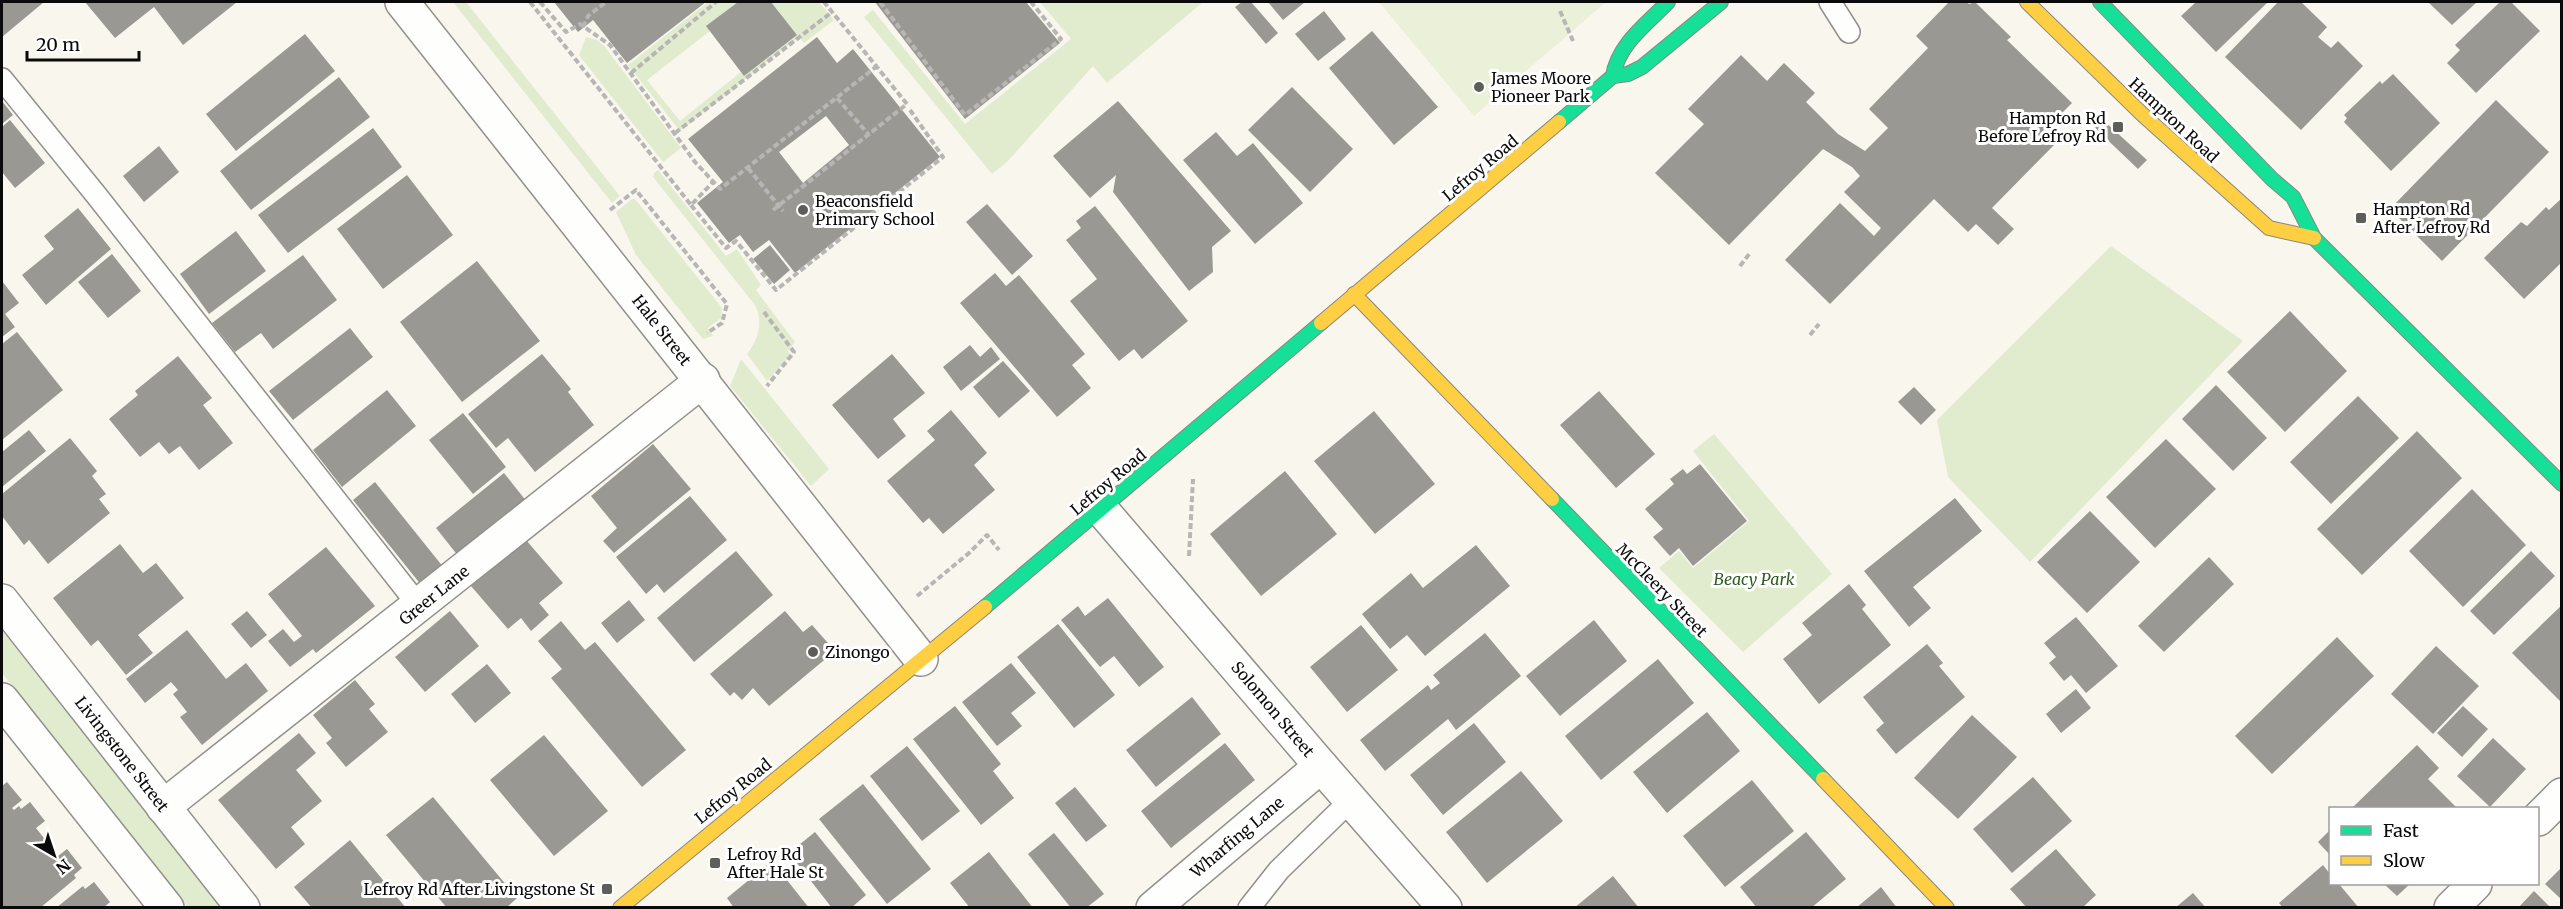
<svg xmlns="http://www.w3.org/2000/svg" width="2563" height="909" font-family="Merriweather,serif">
  <rect width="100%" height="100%" fill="#f8f6ed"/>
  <g fill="#e1ecce">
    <path d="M453,2H466L620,196L612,203Z"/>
    <path d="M708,2H738L707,26L710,31L647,80L680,121L741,72L797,35L772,3L773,2H819L834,20L804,43L799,37L680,131L628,65Z"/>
    <path d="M1040,2H1203L1107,83L1093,66L1008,161L992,174L864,17L873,10L965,124L1071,39Z"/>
    <path d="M586,37L597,40L605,47L681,148L663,162L579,55Z"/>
    <path d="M658,170L726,256L737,249L761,285L756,290L795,342L788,351L791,355L767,381L747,354C758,340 764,323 755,305L653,177L654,173Z"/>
    <path d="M632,199H635L722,308L721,318L708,328L713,336L703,339L636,255L616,212Z"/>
    <path d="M2111,246L2243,341L2030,562L1948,477L1937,420Z"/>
    <path d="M741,359L829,469L811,486L730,386Z"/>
    <path d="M1714,434L1832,574L1743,652L1659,568L1679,551L1693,568L1749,521L1693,451Z"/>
    <path d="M2,630L221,907H188L2,673Z"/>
  </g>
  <path fill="#ebf0d8" d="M1379,2H1606L1474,116Z"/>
  <g fill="#9a9893" fill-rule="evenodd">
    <path d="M2,2H44L2,37Z"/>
    <path d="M85,2H237L183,45L154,7L115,38Z"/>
    <path d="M554,2H706L627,63L593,20L578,32Z"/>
    <path d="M738,2H771L797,35L744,76L706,26Z"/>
    <path d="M875,2H1026L1060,43L965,119Z"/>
    <path d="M1242,2H1251L1278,33L1266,44L1235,7Z"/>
    <path d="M1268,2H1305L1283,20Z"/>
    <path d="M1949,2H1967L1969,4L1975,2L2011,37L2007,40L2072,103L2043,132L2055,144L1992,208L2014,229L1998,245L1976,224L1968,232L1934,199L1830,304L1785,260L1840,203L1874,236L1881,228L1844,192L1860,176L1852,167L1823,149L1729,245L1655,173L1704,124L1688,109L1741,55L1767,81L1784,63L1815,93L1806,102L1838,134L1865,151L1888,128L1869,109L1928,48L1916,36Z"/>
    <path d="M2196,2H2268L2216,52L2181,16Z"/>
    <path d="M2278,2H2301L2327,27L2318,37L2331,48L2338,41L2363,66L2301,130L2225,57Z"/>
    <path d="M2428,2H2477L2452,25Z"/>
    <path d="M2500,2H2511L2540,31L2476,93L2447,63L2460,50L2455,45Z"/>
    <path d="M1324,11L1346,39L1318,61L1295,34Z"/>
    <path d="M1372,31L1438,107L1394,145L1329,68Z"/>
    <path d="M305,34L335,71L236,151L206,114Z"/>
    <path d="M817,37L837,63L853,49L940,157L795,273L769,240L753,252L740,235L729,243L697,203L723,182L688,139ZM826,116L849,145L803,183L779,152Z"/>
    <path d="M2393,74L2440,123L2391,171L2344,122L2347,118L2344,115L2380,81L2382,84Z"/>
    <path d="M339,77L370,117L251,210L220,171Z"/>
    <path d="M1292,87L1353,149L1310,192L1248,130Z"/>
    <path d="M2496,100L2549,152L2442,261L2390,209Z"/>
    <path d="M2,101L13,115L2,124Z"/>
    <path d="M1118,101L1231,231L1212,247L1213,272L1189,291L1113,192L1116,175L1090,198L1053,156Z"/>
    <path d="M10,120L45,163L15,188L2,172V127Z"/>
    <path d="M2103,120L2147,160L2138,169L2095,128Z"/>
    <path d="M373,128L402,167L288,253L258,215Z"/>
    <path d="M1216,132L1237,156L1253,143L1303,203L1255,244L1183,160Z"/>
    <path d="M159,146L179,172L144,202L123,176Z"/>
    <path d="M407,175L453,235L383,289L337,229Z"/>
    <path d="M2562,198V262L2524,299L2484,258L2521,222L2527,226L2546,207L2549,210Z"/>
    <path d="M987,204L1033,256L1012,275L966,222Z"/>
    <path d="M1095,206L1188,321L1142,359L1134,349L1119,361L1070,301L1097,279L1066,240L1081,228L1076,221Z"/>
    <path d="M78,208L111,249L46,305L22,275L54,249L44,236Z"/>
    <path d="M236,231L266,271L209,314L180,274Z"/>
    <path d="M770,245L790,270L774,284L753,259Z"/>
    <path d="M112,254L141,291L108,318L78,282Z"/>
    <path d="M303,255L337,300L273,349L261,333L235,352L212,323Z"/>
    <path d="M477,261L540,341L462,402L400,322Z"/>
    <path d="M995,273L1006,286L1019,275L1085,354L1072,365L1091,388L1057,417L960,303Z"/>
    <path d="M2,281L19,303L5,314L15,327L2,337Z"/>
    <path d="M2290,311L2347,371L2285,432L2227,372Z"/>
    <path d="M350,328L373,357L293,420L269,391Z"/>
    <path d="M17,332L63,390L2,440V344Z"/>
    <path d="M970,345L980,357L991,347L1000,359L961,391L943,367Z"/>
    <path d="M542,354L571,389L568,392L594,425L535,472L508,438L496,448L468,414Z"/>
    <path d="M892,354L925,393L893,419L906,436L878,459L832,405Z"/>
    <path d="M178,356L212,398L203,405L233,443L199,470L180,446L169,454L159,442L140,457L109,419L138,395L135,391Z"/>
    <path d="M1003,361L1030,391L999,418L973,387Z"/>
    <path d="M2216,385L2267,438L2233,471L2182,419Z"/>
    <path d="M1914,387L1936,410L1921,425L1898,402Z"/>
    <path d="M387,390L416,426L342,487L313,450Z"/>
    <path d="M1599,391L1655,454L1616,488L1560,425Z"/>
    <path d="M2358,396L2399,438L2331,504L2290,462Z"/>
    <path d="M951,410L987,453L974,465L995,490L943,534L929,518L923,523L887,481L935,440L927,431Z"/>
    <path d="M1374,411L1435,484L1375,534L1314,461Z"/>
    <path d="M463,413L506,467L473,494L429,440Z"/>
    <path d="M29,430L46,451L2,487V452Z"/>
    <path d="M2417,431L2462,478L2362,575L2317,529Z"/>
    <path d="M70,438L97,471L92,476L106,494L99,499L110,513L48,564L29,540L24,545L2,516V494Z"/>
    <path d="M2166,439L2216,489L2155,548L2106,497Z"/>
    <path d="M653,444L691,489L614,553L603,541L617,528L591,496Z"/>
    <path d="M1700,464L1747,521L1693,566L1679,548L1670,556L1653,537L1663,529L1645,509L1674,484L1670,479L1683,469L1687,474Z"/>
    <path d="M1285,471L1337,534L1261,596L1210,534Z"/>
    <path d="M504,473L527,502L459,557L436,528Z"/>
    <path d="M375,482L444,568L422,586L353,500Z"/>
    <path d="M2472,489L2526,545L2463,607L2409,551Z"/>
    <path d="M690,496L727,540L664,593L657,584L646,594L616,557Z"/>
    <path d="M1955,498L1982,531L1913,587L1931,608L1909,627L1864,571Z"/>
    <path d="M2090,511L2140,562L2087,613L2037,562Z"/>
    <path d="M526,540L563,583L539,603L549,615L531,631L521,618L508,629L471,586Z"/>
    <path d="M120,544L143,573L156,563L184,598L138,635L153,653L126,675L98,640L91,646L53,598Z"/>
    <path d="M1476,545L1510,586L1425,656L1407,635L1390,649L1362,614L1411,573L1423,588Z"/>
    <path d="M326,547L375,606L316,653L313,649L290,667L268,641L283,629L294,642L302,636L268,594Z"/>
    <path d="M736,551L773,595L694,662L657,618Z"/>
    <path d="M2531,551L2555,576L2494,635L2470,611Z"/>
    <path d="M2209,557L2234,584L2164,652L2138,626Z"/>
    <path d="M1849,584L1866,605L1862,609L1891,645L1819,704L1783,659L1812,635L1802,623Z"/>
    <path d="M1108,598L1164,667L1139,687L1114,656L1100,667L1061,620L1078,606L1085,616Z"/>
    <path d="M629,600L645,620L617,643L601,623Z"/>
    <path d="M2562,605V703L2512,653Z"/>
    <path d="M247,611L267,635L251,648L231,624Z"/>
    <path d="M450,611L479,646L425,692L395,657Z"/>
    <path d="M785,611L803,632L812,625L835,651L769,706L753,688L742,700L734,692L730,696L710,674Z"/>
    <path d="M2076,617L2118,666L2086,693L2071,675L2064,681L2049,663L2056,657L2044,643Z"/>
    <path d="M1594,620L1627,661L1560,716L1526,676Z"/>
    <path d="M561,621L585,650L595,642L686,750L642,787L551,678L562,669L538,641Z"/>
    <path d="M1058,624L1115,695L1074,728L1017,657Z"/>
    <path d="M1361,625L1398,670L1347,712L1310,667Z"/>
    <path d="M187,630L226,679L246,663L268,691L202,745L180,717L187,712L173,694L178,690L171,682L145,703L126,679Z"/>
    <path d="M1485,633L1521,676L1456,730L1448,719L1385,771L1360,740L1428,685L1431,690L1440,683L1433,675Z"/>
    <path d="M2337,637L2374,676L2272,774L2235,736Z"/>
    <path d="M1927,644L1943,663L1939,666L1965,697L1896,754L1876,730L1884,723L1863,697Z"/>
    <path d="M2436,646L2479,686L2433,734L2391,694Z"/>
    <path d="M1658,659L1694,703L1601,780L1565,736Z"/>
    <path d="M1011,663L1036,693L1011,713L1022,726L997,746L962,702Z"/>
    <path d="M487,664L511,693L475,723L451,694Z"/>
    <path d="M355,680L375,704L369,709L388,732L346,767L326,743L332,738L313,715Z"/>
    <path d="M2076,689L2091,708L2061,733L2046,714Z"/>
    <path d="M1192,697L1221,734L1156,787L1126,750Z"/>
    <path d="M955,706L1001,764L993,771L1014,798L981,825L913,739Z"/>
    <path d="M2463,706L2488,729L2462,757L2437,733Z"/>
    <path d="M1707,712L1740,751L1667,813L1633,772Z"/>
    <path d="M1972,715L2017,757L1958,819L1914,778Z"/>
    <path d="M1474,723L1506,762L1443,815L1410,775Z"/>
    <path d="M299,733L316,753L296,770L322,801L291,827L305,844L276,869L218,800Z"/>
    <path d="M544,735L608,811L554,856L490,780Z"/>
    <path d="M2493,738L2526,769L2490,807L2457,776Z"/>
    <path d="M1225,743L1255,780L1171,848L1141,811Z"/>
    <path d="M2417,745L2439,768L2428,779L2457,808H2352Z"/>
    <path d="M907,746L960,811L922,841L870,776Z"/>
    <path d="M1521,771L1563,821L1487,883L1446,832Z"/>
    <path d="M2033,777L2072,821L2012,873L1973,829Z"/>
    <path d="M1752,780L1794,831L1725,887L1683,836Z"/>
    <path d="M7,782L22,800L12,808L14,810L19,806L21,809L30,802L45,821L36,828L58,856L67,849L82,868L74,875L76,878L40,908H2V786Z"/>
    <path d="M863,784L931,869L887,904L819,819Z"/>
    <path d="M1075,787L1107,826L1086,842L1055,803Z"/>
    <path d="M433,797L517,898L506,908H447L386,835Z"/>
    <path d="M2330,830V855L2318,842Z"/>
    <path d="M815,832L866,895L851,908H832L789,853Z"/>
    <path d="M1806,832L1846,879L1811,908H1757L1740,887Z"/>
    <path d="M1054,833L1104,894L1086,908H1071L1028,854Z"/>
    <path d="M350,840L406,908H312L294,887Z"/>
    <path d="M2056,849L2096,895L2082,908H2027L2010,889Z"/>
    <path d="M989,852L1033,908H970L950,883Z"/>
    <path d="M772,861L809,908H734L727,898Z"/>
    <path d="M2323,865L2330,874V884H2339L2359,908H2283L2279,903Z"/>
    <path d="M2562,867V900L2545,884Z"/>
    <path d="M1613,876L1639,908H1574Z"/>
    <path d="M94,882L110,902L103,908H56L83,886L85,889Z"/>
    <path d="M2384,884H2410L2397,896Z"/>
    <path d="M1881,887L1897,908H1856Z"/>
    <path d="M2534,891L2551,908H2518Z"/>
    <path d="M2193,893L2206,908H2175Z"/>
  </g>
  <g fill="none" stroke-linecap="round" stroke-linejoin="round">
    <defs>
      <g id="lane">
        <path d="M1830,2L1849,32"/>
        <path d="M2,79L97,196L419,606"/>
        <path d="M1249,908L1279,870L1351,800"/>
      </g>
      <g id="street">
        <path d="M402,2L921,659"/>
        <path d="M1101,509L1321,766L1445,908"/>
        <path d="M2,601L243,908"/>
        <path d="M2,700L167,908"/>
        <path d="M163,807L703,380"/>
        <path d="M2538,819L2562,795"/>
        <path d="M1153,908L1321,766"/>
        <path d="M2451,908L2475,884"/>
      </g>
      <g id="fast">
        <path d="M2100,2L2272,179L2293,197L2314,238L2562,484"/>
        <path d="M1613,76C1618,44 1647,24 1668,2"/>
        <path d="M1559,122L1613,76L1628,74L1642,67L1721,2"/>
        <path d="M1552,499L1823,779"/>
        <path d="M985,607L1321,323"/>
      </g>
      <g id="slow">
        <path d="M2027,2L2143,115L2269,228L2314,238"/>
        <path d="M1354,294L1552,499"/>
        <path d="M1321,323L1559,122"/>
        <path d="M1823,779L1947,908"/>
        <path d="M620,908L985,607"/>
      </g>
    </defs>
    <use href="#lane" stroke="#91908c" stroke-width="24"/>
    <use href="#street" stroke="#91908c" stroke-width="36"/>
    <use href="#fast" stroke="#888783" stroke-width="16"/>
    <use href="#slow" stroke="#888783" stroke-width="16"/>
    <g stroke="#b7b6b5" stroke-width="4" stroke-dasharray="6 3" stroke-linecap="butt">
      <path d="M530,2L691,205L714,181"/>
      <path d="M540,2L566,32L580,24L610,45L695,162L720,189L877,66"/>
      <path d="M880,2L965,115L1061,39L1031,2"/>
      <path d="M1560,11L1573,41"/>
      <path d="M583,27L588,16L606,2"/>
      <path d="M631,73L716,2"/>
      <path d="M837,98L869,135"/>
      <path d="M675,133L832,12"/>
      <path d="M748,168L783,211"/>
      <path d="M691,205L726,248L736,241L776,290L943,157L910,110"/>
      <path d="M610,210L636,190L727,304L722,323L707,333"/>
      <path d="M773,210L907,104L824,2"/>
      <path d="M1740,266L1750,253"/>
      <path d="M764,312L794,352L767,386"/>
      <path d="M1810,335L1819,324"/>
      <path d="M1189,556L1193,479"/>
      <path d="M917,596L969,553L987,535L999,550"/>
    </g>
    <use href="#lane" stroke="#fefefc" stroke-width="21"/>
    <use href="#street" stroke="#fefefc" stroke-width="33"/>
    <use href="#fast" stroke="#16e098" stroke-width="14"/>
    <use href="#slow" stroke="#ffcf43" stroke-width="14"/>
  </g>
  <g fill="#5d5d59" stroke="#fff" stroke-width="2">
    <circle cx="1479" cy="87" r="6"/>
    <rect x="2112" y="121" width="12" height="12" rx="3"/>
    <circle cx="803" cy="210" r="6"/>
    <rect x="2355" y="212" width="12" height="12" rx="3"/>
    <circle cx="813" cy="652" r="6"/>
    <rect x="709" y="857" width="12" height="12" rx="3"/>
    <rect x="601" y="883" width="12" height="12" rx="3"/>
  </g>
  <g text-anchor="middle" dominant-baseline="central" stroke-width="6" stroke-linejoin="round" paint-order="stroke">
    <g font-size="16" fill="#0a0a0a" stroke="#fff" text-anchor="start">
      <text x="1491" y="78">James Moore<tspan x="1491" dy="18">Pioneer Park</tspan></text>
      <text x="2106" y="118" text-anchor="end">Hampton Rd<tspan x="2106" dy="18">Before Lefroy Rd</tspan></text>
      <text x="815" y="201">Beaconsfield<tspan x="815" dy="18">Primary School</tspan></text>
      <text x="2373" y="209">Hampton Rd<tspan x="2373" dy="18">After Lefroy Rd</tspan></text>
      <text x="825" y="652">Zinongo</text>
      <text x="727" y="854">Lefroy Rd<tspan x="727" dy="18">After Hale St</tspan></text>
      <text x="595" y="889" text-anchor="end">Lefroy Rd After Livingstone St</text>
    </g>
    <g font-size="16" fill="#0a0a0a" stroke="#fff">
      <text transform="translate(2174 120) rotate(43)">Hampton Road</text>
      <text transform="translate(1480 168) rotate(-40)">Lefroy Road</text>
      <text transform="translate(662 330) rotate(52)">Hale Street</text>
      <text transform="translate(1108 482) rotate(-40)">Lefroy Road</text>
      <text transform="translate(1662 590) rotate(46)">McCleery Street</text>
      <text transform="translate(434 595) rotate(-39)">Greer Lane</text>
      <text transform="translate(1273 709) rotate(50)">Solomon Street</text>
      <text transform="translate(122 754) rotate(52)">Livingstone Street</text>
      <text transform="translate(733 791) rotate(-39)">Lefroy Road</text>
      <text transform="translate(1237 837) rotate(-40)">Wharfing Lane</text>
    </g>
    <g font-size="16" font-style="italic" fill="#2e5b20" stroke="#fff">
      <text x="1754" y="579">Beacy Park</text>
    </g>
  </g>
  <rect width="2563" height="909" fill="none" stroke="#0a0a0a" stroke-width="6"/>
  <rect x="2329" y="807" width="210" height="78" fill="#ffffff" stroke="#9d9d9d" stroke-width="1.5"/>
  <rect x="2341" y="826" width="30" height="9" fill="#16e098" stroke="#9d9d9d" stroke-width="1.5"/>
  <text x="2383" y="837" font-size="18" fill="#0a0a0a">Fast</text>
  <rect x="2341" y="856" width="30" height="9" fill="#ffcf43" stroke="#9d9d9d" stroke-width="1.5"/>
  <text x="2383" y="867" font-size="18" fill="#0a0a0a">Slow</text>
  <g transform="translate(54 855) rotate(141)" stroke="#ffffff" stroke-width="4.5" paint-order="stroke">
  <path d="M0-4.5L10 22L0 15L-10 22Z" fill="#0a0a0a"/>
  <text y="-9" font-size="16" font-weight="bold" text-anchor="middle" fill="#0a0a0a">N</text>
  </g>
  <path d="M27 51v9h112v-9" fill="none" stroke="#0a0a0a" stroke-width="3"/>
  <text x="36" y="51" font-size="18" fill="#0a0a0a" stroke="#ffffff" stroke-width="4.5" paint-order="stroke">20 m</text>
</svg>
